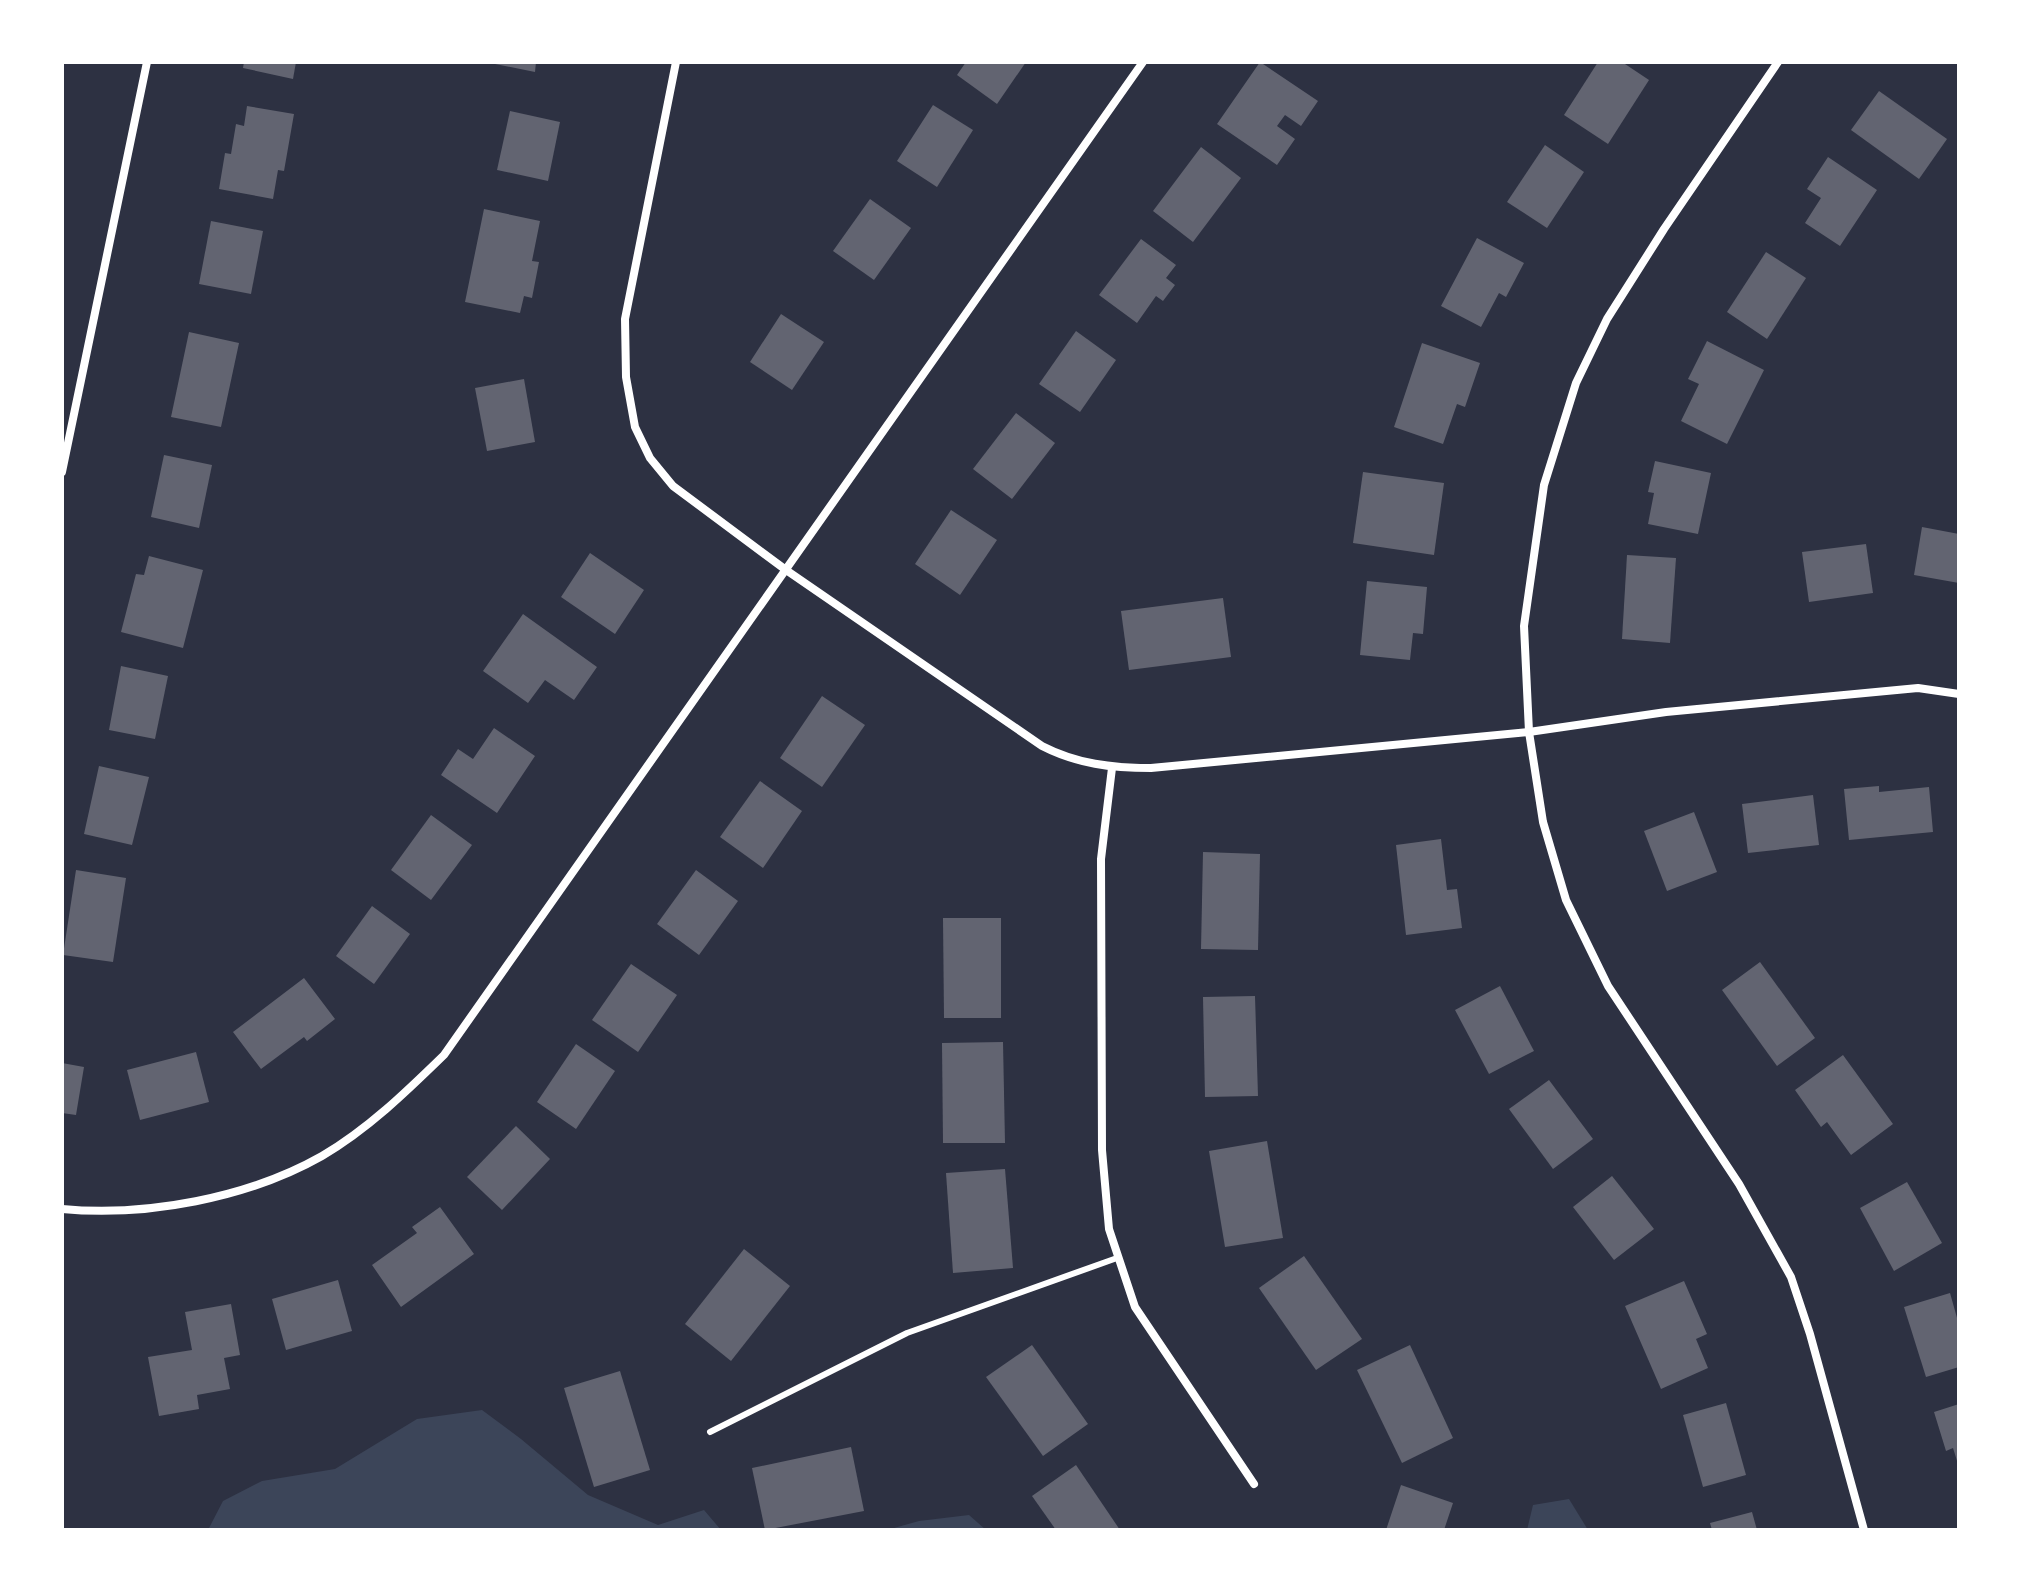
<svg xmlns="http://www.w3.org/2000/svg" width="2021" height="1592" font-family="'Work Sans',sans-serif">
  <rect width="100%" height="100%" fill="#2d3142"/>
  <g fill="#3c4559">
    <path d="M482,1410L521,1439L588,1495L658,1525L704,1510L721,1530H208L223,1501L262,1481L335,1469L417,1419Z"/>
    <path d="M1569,1499L1588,1530H1527L1533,1505Z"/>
    <path d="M969,1515L986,1530H887L919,1521Z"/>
  </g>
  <g fill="#626471">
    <path d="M244,62H296L293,79L243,68Z"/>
    <path d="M485,62H536L535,72Z"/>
    <path d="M966,62H1026L997,104L957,75Z"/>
    <path d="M1260,62L1318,101L1301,126L1285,115L1277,126L1295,139L1277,165L1217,124Z"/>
    <path d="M1598,62H1622L1649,80L1608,144L1564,115Z"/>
    <path d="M1879,91L1947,139L1919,179L1851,130Z"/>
    <path d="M933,105L973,130L937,187L897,161Z"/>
    <path d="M247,106L294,114L284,171L278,170L273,199L219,189L225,153L231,154L236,124L244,126Z"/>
    <path d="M510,111L560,122L548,181L497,170Z"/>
    <path d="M1545,145L1584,172L1547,228L1507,202Z"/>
    <path d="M1201,147L1241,178L1193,242L1153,211Z"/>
    <path d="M1828,157L1877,190L1840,246L1805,223L1821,198L1807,189Z"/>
    <path d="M870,199L911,228L874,280L833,251Z"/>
    <path d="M484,209L540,221L532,261L539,262L532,298L524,296L520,313L465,302Z"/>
    <path d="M211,221L263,231L251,294L199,284Z"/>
    <path d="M1477,238L1524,263L1506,297L1499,293L1481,327L1441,306Z"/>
    <path d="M1141,239L1176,265L1166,278L1175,285L1163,301L1156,296L1137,323L1099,295Z"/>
    <path d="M1766,252L1806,278L1767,339L1727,312Z"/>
    <path d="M781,314L824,342L792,390L750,362Z"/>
    <path d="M1076,331L1116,360L1080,412L1039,384Z"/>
    <path d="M189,332L239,343L221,427L171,417Z"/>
    <path d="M1707,341L1764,370L1727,444L1681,421L1699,384L1688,379Z"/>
    <path d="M1422,343L1480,363L1465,407L1457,404L1443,444L1394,427Z"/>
    <path d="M524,379L535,442L487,451L475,388Z"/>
    <path d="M1016,413L1055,443L1012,499L973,469Z"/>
    <path d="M164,455L212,465L199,528L151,517Z"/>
    <path d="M1655,461L1711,473L1698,534L1648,524L1654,493L1648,492Z"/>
    <path d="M1363,472L1444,483L1434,555L1353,543Z"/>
    <path d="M951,510L997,540L960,595L915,564Z"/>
    <path d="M1922,527L1959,534V583L1914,575Z"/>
    <path d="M1866,544L1873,593L1809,602L1802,552Z"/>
    <path d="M590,553L644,590L615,634L561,597Z"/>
    <path d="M1627,555L1676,558L1670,643L1622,639Z"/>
    <path d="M149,556L203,570L183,648L121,632L136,574L144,575Z"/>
    <path d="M1367,581L1427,587L1423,634L1413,633L1410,660L1360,655Z"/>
    <path d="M1223,598L1231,657L1129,670L1121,611Z"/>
    <path d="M523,614L597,667L574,700L545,680L528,703L483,671Z"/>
    <path d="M121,666L168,676L155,739L109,730Z"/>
    <path d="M822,696L865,725L822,787L780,758Z"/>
    <path d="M494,728L535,756L497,813L441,775L458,749L473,759Z"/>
    <path d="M99,766L149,777L132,845L84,834Z"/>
    <path d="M760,781L802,811L763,868L720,837Z"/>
    <path d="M1879,786V792L1929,787L1933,832L1849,840L1844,789Z"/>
    <path d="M1813,795L1819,845L1748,853L1742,804Z"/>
    <path d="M1694,812L1717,872L1667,891L1644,831Z"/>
    <path d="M431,815L472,845L431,900L391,870Z"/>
    <path d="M1441,839L1447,890L1457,889L1462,928L1406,935L1396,845Z"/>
    <path d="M1203,852L1260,854L1258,950L1201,949Z"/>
    <path d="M76,870L126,878L113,962L63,955Z"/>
    <path d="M696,870L738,901L699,955L657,924Z"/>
    <path d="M372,906L410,934L374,984L336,956Z"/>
    <path d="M943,918H1001V1018H944Z"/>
    <path d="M1760,962L1815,1038L1777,1066L1722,990Z"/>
    <path d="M631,964L677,995L638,1052L592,1020Z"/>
    <path d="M304,978L335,1019L307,1041L304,1037L261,1069L233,1032Z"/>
    <path d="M1500,986L1534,1051L1489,1074L1455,1010Z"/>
    <path d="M1255,996L1258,1096L1205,1097L1203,997Z"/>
    <path d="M1003,1042L1005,1143H943L942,1043Z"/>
    <path d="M576,1044L615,1071L576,1129L537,1102Z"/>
    <path d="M196,1052L209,1102L140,1120L127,1070Z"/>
    <path d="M1843,1055L1893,1124L1851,1155L1827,1122L1821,1127L1795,1090Z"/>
    <path d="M62,1063L84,1067L76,1115L62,1113Z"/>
    <path d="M1549,1080L1593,1139L1553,1169L1509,1109Z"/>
    <path d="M516,1126L550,1159L502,1210L467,1177Z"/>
    <path d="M1267,1141L1283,1238L1225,1247L1209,1151Z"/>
    <path d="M1005,1169L1013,1268L953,1273L946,1173Z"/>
    <path d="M1612,1176L1654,1229L1614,1260L1573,1207Z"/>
    <path d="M1907,1182L1942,1243L1894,1271L1860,1208Z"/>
    <path d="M440,1207L474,1254L401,1307L372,1265L417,1233L412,1227Z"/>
    <path d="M744,1249L790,1286L731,1361L685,1324Z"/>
    <path d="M1304,1256L1362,1339L1316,1370L1259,1288Z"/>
    <path d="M338,1280L352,1331L286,1350L272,1299Z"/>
    <path d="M1684,1281L1707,1334L1696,1339L1708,1368L1661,1389L1625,1306Z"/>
    <path d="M1950,1293L1959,1325V1367L1926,1377L1904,1307Z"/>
    <path d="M231,1304L240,1355L224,1358L230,1389L197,1395L199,1409L159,1416L148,1357L192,1350L185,1312Z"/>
    <path d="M1032,1345L1088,1424L1043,1456L986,1377Z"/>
    <path d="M1410,1345L1453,1438L1402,1463L1357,1370Z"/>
    <path d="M620,1371L650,1470L594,1487L564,1388Z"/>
    <path d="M1726,1403L1746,1475L1703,1487L1683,1415Z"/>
    <path d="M1959,1404V1464H1958L1953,1448L1946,1451L1934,1412Z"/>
    <path d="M851,1447L864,1511L765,1530L752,1468Z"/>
    <path d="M1076,1465L1120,1530H1056L1032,1496Z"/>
    <path d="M1401,1485L1453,1503L1444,1530H1386Z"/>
    <path d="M1752,1512L1757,1530H1712L1710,1523Z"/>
  </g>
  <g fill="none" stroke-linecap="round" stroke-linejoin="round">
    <path stroke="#fff" stroke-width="6" d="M710,1432L907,1333L1117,1258"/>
    <g stroke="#fff" stroke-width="8">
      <path d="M676,62L625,319L626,377L635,427L650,458L673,486L786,570L1042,746C1077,764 1112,768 1151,768L1529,732L1666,712L1918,688L1959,694"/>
      <path d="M1778,62L1664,229L1607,319L1576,383L1544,485L1524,626L1529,732L1543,822L1566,900L1608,986L1739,1184L1791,1277L1810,1334L1864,1530"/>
      <path d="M62,472L147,62"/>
      <path d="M1112,768L1101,859L1102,1150L1109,1229L1135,1307L1254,1484"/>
      <path d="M62,1209C146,1217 248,1198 322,1156C368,1129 406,1092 444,1055L1143,62"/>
    </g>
  </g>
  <rect width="2021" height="1592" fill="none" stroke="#ffffff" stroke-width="128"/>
</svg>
